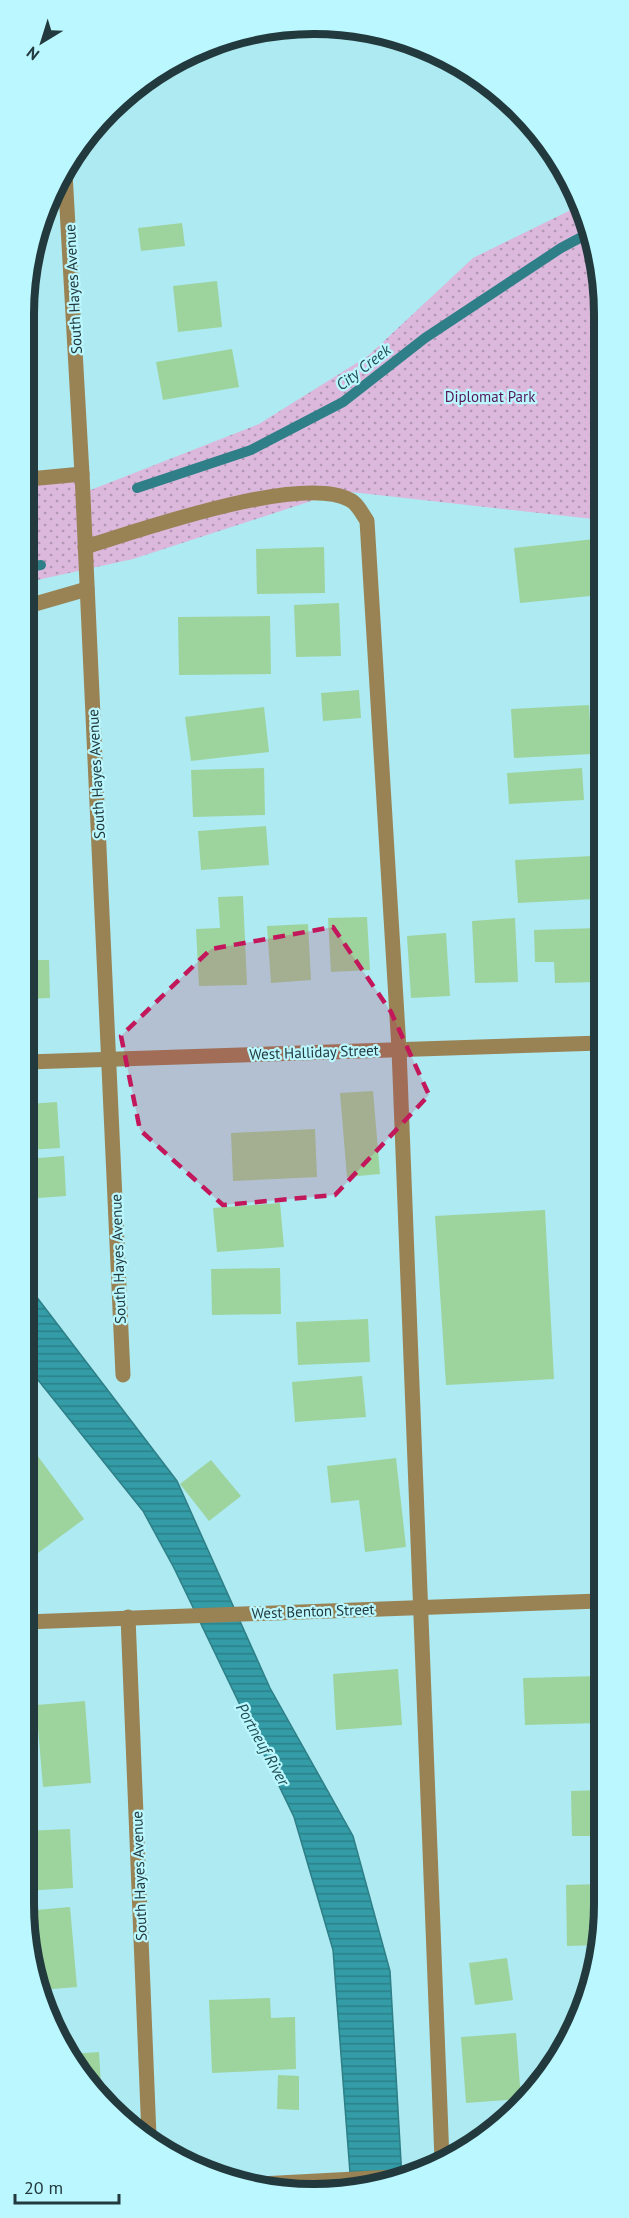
<svg xmlns="http://www.w3.org/2000/svg" width="629" height="2218" font-family="'PT Sans',sans-serif">
  <defs>
    <pattern id="park-dots" width="8" height="8" patternUnits="userSpaceOnUse" patternTransform="scale(1.5)"><rect width="8" height="8" fill="#dbb8dc"/><path d="M2 2h.1M6 6h.1" fill="none" stroke="#b197b4" stroke-width="1.8" stroke-linecap="round"/></pattern>
    <pattern id="water-rules" width="6" height="5" patternUnits="userSpaceOnUse" patternTransform="scale(1.5)"><rect width="6" height="5" fill="#339ca7"/><path d="M0 2.5h6" fill="none" stroke="#2b8089"/></pattern>
  </defs>
  <rect width="100%" height="100%" fill="#aeeaf1"/>
  <path fill="url(#park-dots)" d="M581,205L603,277L602,520L342,491L133,559L28,582L29,479L82,474L83,493L259,424L368,356L473,258Z"/>
  <path fill="url(#water-rules)" stroke="#2e7f87" stroke-width="1.5" d="M26,1283L177,1481L270,1688L353,1836L390,1971L402,2179L351,2186L333,1950L294,1817L174,1568L143,1511L26,1365Z"/>
  <g fill="none" stroke-linecap="round" stroke-linejoin="round">
    <g stroke="#2e7f87" stroke-width="10">
      <path d="M137,488L251,450L343,402L425,338L561,248L589,233"/>
      <path d="M28,567L41,565"/>
    </g>
  </g>
  <g fill="#9dd49e">
    <path d="M182,223L185,246L141,251L138,228Z"/>
    <path d="M217,281L222,327L178,332L173,286Z"/>
    <path d="M232,349L239,387L163,400L156,362Z"/>
    <path d="M594,539L600,595L520,603L514,548Z"/>
    <path d="M324,547L325,593L257,594L256,549Z"/>
    <path d="M339,603L341,656L296,657L294,605Z"/>
    <path d="M270,616L271,674L179,675L178,617Z"/>
    <path d="M359,690L361,718L323,721L321,693Z"/>
    <path d="M589,705L592,754L514,758L511,709Z"/>
    <path d="M264,707L269,752L191,761L185,717Z"/>
    <path d="M28,754L33,794L28,795Z"/>
    <path d="M264,768L265,815L193,817L191,770Z"/>
    <path d="M582,768L584,800L509,804L507,773Z"/>
    <path d="M266,826L269,865L201,870L198,831Z"/>
    <path d="M592,856L595,899L518,903L515,860Z"/>
    <path d="M243,896L247,985L199,986L196,929L220,928L218,897Z"/>
    <path d="M367,917L370,970L331,972L328,918Z"/>
    <path d="M515,918L518,982L475,983L472,921Z"/>
    <path d="M308,924L311,980L271,983L267,926Z"/>
    <path d="M597,928L598,982L555,983L554,962H535L534,930Z"/>
    <path d="M446,933L450,996L411,998L407,936Z"/>
    <path d="M27,960H49L50,998L27,999Z"/>
    <path d="M373,1091L380,1174L347,1177L340,1093Z"/>
    <path d="M57,1102L60,1148L27,1150V1104Z"/>
    <path d="M315,1129L317,1177L233,1181L231,1133Z"/>
    <path d="M64,1156L66,1196L26,1199V1159Z"/>
    <path d="M280,1203L284,1247L217,1252L213,1208Z"/>
    <path d="M545,1210L554,1379L446,1385L435,1216Z"/>
    <path d="M280,1268L281,1314L212,1315L211,1269Z"/>
    <path d="M368,1319L370,1362L298,1365L296,1322Z"/>
    <path d="M362,1376L366,1417L295,1422L292,1382Z"/>
    <path d="M26,1440L84,1519L34,1556L25,1544Z"/>
    <path d="M396,1458L406,1547L365,1552L359,1500L331,1503L327,1466Z"/>
    <path d="M211,1460L241,1496L209,1521L180,1484Z"/>
    <path d="M398,1669L402,1725L336,1730L333,1674Z"/>
    <path d="M600,1676V1723L525,1725L523,1678Z"/>
    <path d="M85,1701L91,1783L43,1787L36,1705Z"/>
    <path d="M600,1790V1836H572L571,1791Z"/>
    <path d="M70,1829L73,1888L24,1891V1831Z"/>
    <path d="M600,1884V1945L567,1946L566,1885Z"/>
    <path d="M70,1907L77,1987L41,1990L25,1911Z"/>
    <path d="M507,1958L513,2000L475,2005L469,1963Z"/>
    <path d="M270,1998L271,2018L295,2017L296,2069L212,2073L209,2000Z"/>
    <path d="M567,2018H578L568,2044Z"/>
    <path d="M516,2033L521,2099L466,2103L461,2037Z"/>
    <path d="M99,2052L102,2100L96,2095L71,2054Z"/>
    <path d="M278,2075L299,2076V2110L277,2109Z"/>
  </g>
  <g fill="none" stroke-linecap="round" stroke-linejoin="round">
    <g stroke="#998355" stroke-width="15">
      <path d="M65,173L82,474L123,1375"/>
      <path d="M29,479L82,474"/>
      <path d="M85,547C141,530 301,473 350,500C357,503 363,515 367,521L399,1049L442,2160"/>
      <path d="M28,606L87,589"/>
      <path d="M27,1062L601,1043"/>
      <path d="M128,1617L149,2136"/>
      <path d="M25,1622L600,1601"/>
      <path d="M260,2184L412,2176"/>
    </g>
  </g>
  <path fill="#c2185b" fill-opacity="0.2" stroke="#c2185b" stroke-width="4.5" stroke-dasharray="12 8" stroke-linejoin="round" d="M333,927L391,1012L429,1095L335,1195L223,1205L140,1130L121,1036L211,949Z"/>
  <g text-anchor="middle" dominant-baseline="central" stroke-width="4.5" stroke-linejoin="round" paint-order="stroke">
    <g font-size="15" fill="#223a3d" stroke="#bbf7fe">
      <text transform="translate(73 289) rotate(-93)">South Hayes Avenue</text>
      <text transform="translate(96 774) rotate(-93)">South Hayes Avenue</text>
      <text transform="translate(314 1052) rotate(-2)">West Halliday Street</text>
      <text transform="translate(118 1259) rotate(-92)">South Hayes Avenue</text>
      <text transform="translate(313 1611) rotate(-2)">West Benton Street</text>
      <text transform="translate(139 1876) rotate(-92)">South Hayes Avenue</text>
    </g>
    <g font-size="15" fill="#541759" stroke="#bbf7fe">
      <text x="490" y="396">Diplomat Park</text>
    </g>
    <g font-size="16" font-style="italic" fill="#224f54" stroke="#bbf7fe">
      <text transform="translate(363 367) rotate(-38)">City Creek</text>
      <text transform="translate(263 1744) rotate(61)">Portneuf River</text>
    </g>
  </g>
  <path d="M0 0H629V2218H0ZM314 34H314A280 280 0 0 1 594 314V1904A280 280 0 0 1 314 2184H314A280 280 0 0 1 34 1904V314A280 280 0 0 1 314 34Z" fill="#bbf7fe" fill-rule="evenodd"/>
  <path fill="none" stroke="#223a3d" stroke-width="8" d="M314 34H314A280 280 0 0 1 594 314V1904A280 280 0 0 1 314 2184H314A280 280 0 0 1 34 1904V314A280 280 0 0 1 314 34Z"/>
  <g transform="translate(42 42) rotate(218)" stroke="#bbf7fe" stroke-width="4.5" paint-order="stroke">
  <path d="M0-4.5L10 22L0 15L-10 22Z" fill="#223a3d"/>
  <text y="-9" font-size="16" font-weight="bold" text-anchor="middle" fill="#223a3d">N</text>
  </g>
  <path d="M15 2194v9h104v-9" fill="none" stroke="#223a3d" stroke-width="3"/>
  <text x="24" y="2194" font-size="18" fill="#223a3d" stroke="#bbf7fe" stroke-width="4.5" paint-order="stroke">20 m</text>
</svg>
